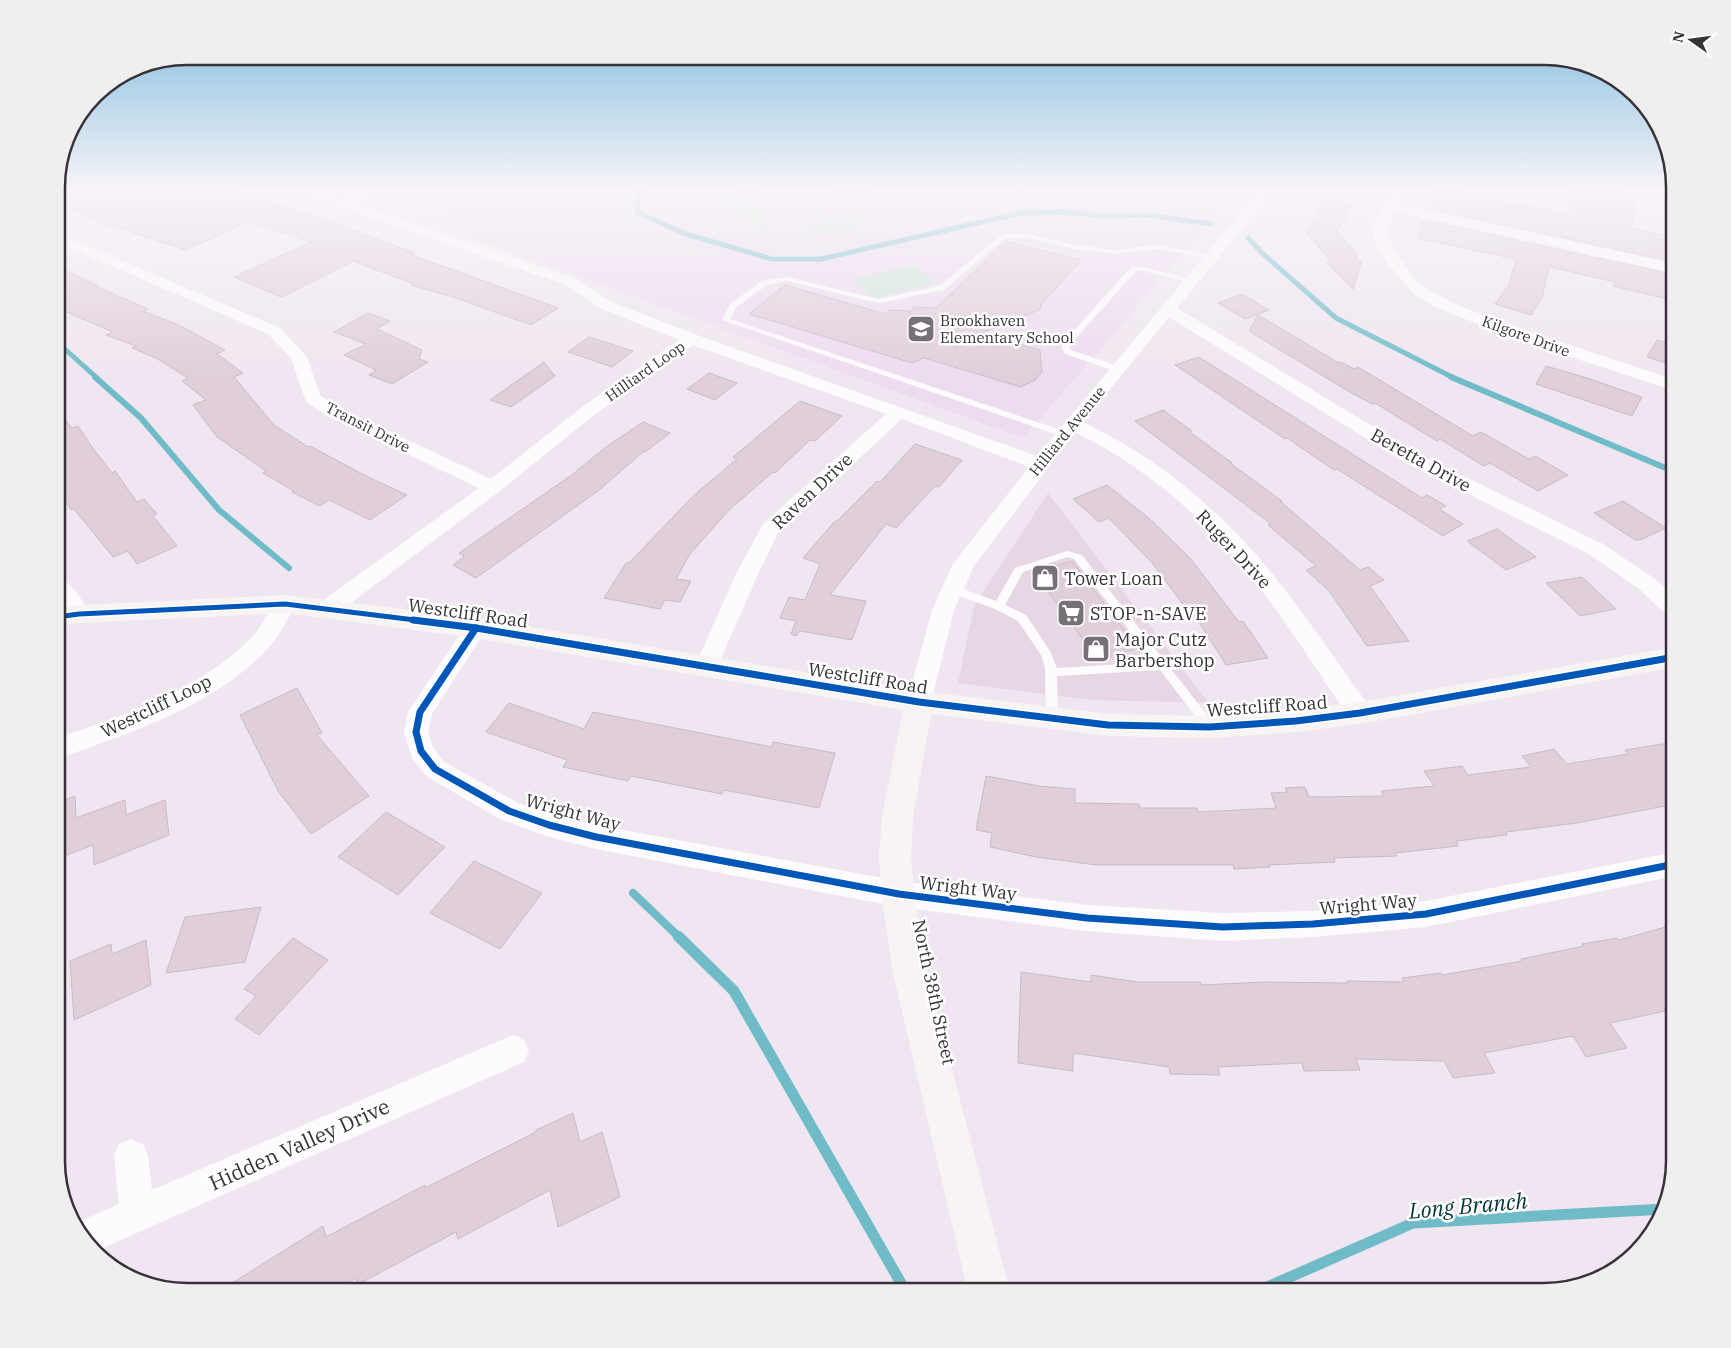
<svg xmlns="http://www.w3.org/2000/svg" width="1731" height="1348" font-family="'IBM Plex Serif',serif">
  <rect width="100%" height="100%" fill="#f0e6f1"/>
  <path fill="#e7d7e4" d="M1048,493L1209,703L1091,700L958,683L974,606Z"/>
  <path fill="#eddcef" d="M488,190H1239L1023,438L424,220Z"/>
  <g fill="#cee6da">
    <path d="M744,190H755L763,194V197L751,202L773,222L774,226L759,229L742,213L720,199Z"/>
    <path d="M832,190H870L874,191L864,201L836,195Z"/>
    <path d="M852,215L862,222V225L819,236L807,227L808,225Z"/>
    <path d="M914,264L935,283L873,299L853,279Z"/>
  </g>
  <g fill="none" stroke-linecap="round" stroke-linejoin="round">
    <g stroke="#6fbbc7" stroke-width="5">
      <path d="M642,190L638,200L637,212L686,234L772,259H821L1021,213L1063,212L1104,216L1147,215L1211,224"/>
      <path d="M1248,238L1262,253L1336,318L1454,378"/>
      <path d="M57,342L97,378"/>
    </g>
    <g stroke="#6fbbc7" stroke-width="6">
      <path d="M95,377L141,418L219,510L289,568"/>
      <path d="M1451,377L1675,472"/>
    </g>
    <path stroke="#6fbbc7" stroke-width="8" d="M633,893L679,937"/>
    <g stroke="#6fbbc7" stroke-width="11">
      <path d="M678,936L734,991L906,1292"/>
      <path d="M1256,1292L1413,1223L1665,1209"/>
    </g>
  </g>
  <g fill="#e0cedb" stroke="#c6bdc4">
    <path d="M57,190H235L359,232H357L415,253L412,255L558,308L531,325L456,298L411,285L414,284L353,261L281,297L234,277L311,242L250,221L186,250L101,222L57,204Z"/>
    <path d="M1436,190H1461L1458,198L1522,204L1571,214L1569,190H1613L1637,195L1631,228L1675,237V262L1429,209Z"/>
    <path d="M1326,199L1352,204L1343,223L1337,231L1357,255L1355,256L1359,261H1362L1353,289L1326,262L1331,261L1307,233Z"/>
    <path d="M1424,220L1675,275V301L1613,286L1615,282L1549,267L1542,298L1531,315L1495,304L1509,285L1516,259L1417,238Z"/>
    <path d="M1005,241L1081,260L1041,305V309L982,333L1040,350L1042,372L1035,380L1021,387L924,358L912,363L749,314L785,285L885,314L889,310L911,311L914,307L936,308Z"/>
    <path d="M57,267L97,285L95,286L148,309L143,311L179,325L225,350L217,354L243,373L234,377L274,425L308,447L310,446L366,476L407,495L370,520L329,500L320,506L292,492L294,491L263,473L266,471L217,437L193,405L206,400L182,381L188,378L156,358L132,348L136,346L106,335L113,332L57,308Z"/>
    <path d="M1242,294L1269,310L1245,319L1218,303Z"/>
    <path d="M368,313L390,321L377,329L422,350L419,359L428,362L392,384L369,375L376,370L344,355L366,344L334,332Z"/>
    <path d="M1258,315L1339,363L1341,362L1354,369L1358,367L1473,436L1481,432L1529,459L1535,456L1568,475L1538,491L1490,463L1484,466L1440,439L1437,441L1375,403L1372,404L1348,391L1249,331Z"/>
    <path d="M589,337L633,351L612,367L568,352Z"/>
    <path d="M1657,340L1675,345V366L1647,357Z"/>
    <path d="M1199,357L1422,498L1427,495L1446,506L1439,509L1463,524L1443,536L1337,469L1334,470L1287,438L1285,439L1175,365Z"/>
    <path d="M544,362L555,376L511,407L490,400Z"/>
    <path d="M1546,366L1587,378L1642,397L1632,416L1536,384Z"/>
    <path d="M709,373L737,383L715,400L687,389Z"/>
    <path d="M800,401L842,416L815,441L810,440L775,473L773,472L729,510L690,554L676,579L691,581L680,602L665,600L660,609L604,598L626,563H629L694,495L737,459L733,457Z"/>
    <path d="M57,410L72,428L78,426L92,447L112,473L115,471L137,502L144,499L157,514L153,516L177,546L137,564L128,551L113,557L74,509L71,510L57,487Z"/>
    <path d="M1163,410L1192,431L1190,432L1232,463H1230L1282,501H1280L1360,570L1368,567L1384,580L1370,586L1409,641L1367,646L1329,591L1306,570L1316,566L1268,525L1271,524L1135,421Z"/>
    <path d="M643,422L670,433L645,452L644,451L598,491L476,578L453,565L464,556L459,553L573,474L606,447Z"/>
    <path d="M915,444L962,460L939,487L935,486L896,528L886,524L830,595L866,601L852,640L800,631L796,636L791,634L796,621L780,618L789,597L805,600L820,564L803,558L835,521H837L877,481L880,482Z"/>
    <path d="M1107,485L1150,519L1190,558L1239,622L1243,621L1268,658L1226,665L1189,606L1185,607L1153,564L1109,518L1099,522L1073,499Z"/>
    <path d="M1623,501L1666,528L1640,540H1635L1594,513Z"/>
    <path d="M1497,529L1536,557L1506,570L1467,541Z"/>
    <path d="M1072,561L1138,648L1098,660L1034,572Z"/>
    <path d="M1582,577L1616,609L1580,616L1546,583Z"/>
    <path d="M297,688L322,733L317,735L369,796L311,834L278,791L240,715Z"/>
    <path d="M509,703L584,729L593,712L772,747L773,742L835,753L819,808L724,790L722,794L631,776L628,781L563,767L567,760L486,732Z"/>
    <path d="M1675,742V804L1577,823L1506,832L1507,835L1456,841L1458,846L1395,853L1397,856L1334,858L1335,862L1269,865L1270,867L1234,869L1233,865H1096L1036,857L990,847L992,833L976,830L986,776L1039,786L1075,789V803L1139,804L1140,808H1197L1198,812L1276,808L1271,793L1287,792L1285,788L1305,787L1309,797L1384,796L1381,791L1434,786L1424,771L1462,766L1468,775L1531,767L1522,756L1554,749L1567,764L1628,754L1625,750Z"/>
    <path d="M75,796L76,818L125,800L126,815L165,800L169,835L94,865L93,845L57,859V803Z"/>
    <path d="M386,812L445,847L398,895L338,857Z"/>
    <path d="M474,861L542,893L500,949L430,913Z"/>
    <path d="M261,907L245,962L166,973L185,917Z"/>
    <path d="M1669,926L1675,933V1009L1610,1023L1627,1048L1586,1057L1573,1036L1484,1053L1495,1073L1453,1078L1444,1061L1356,1059L1360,1070L1304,1071L1302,1063L1218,1067L1220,1075L1170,1074L1169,1067L1073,1053V1071L1018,1063L1021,972L1091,982V975L1138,982H1200L1201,985L1264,982L1348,983L1347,981L1404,982L1402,978L1441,973L1442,975L1522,961L1521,959L1584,946L1582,944L1617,938L1619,940Z"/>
    <path d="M293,938L328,960L259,1035L235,1019L256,996L244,989Z"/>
    <path d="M146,940L151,985L74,1020L70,961L111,944L112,954Z"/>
    <path d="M573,1113L580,1142L602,1132L620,1197L558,1227L550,1190L458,1239L456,1232L357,1285L356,1278L335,1292H218L323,1226L326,1237L425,1185V1188L536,1132V1130Z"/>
  </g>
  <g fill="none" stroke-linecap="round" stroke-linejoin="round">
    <g fill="#fdfbfd" fill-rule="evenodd">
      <path d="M1003,234H1029L1075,245L1113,250L1159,245L1216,257L1212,259L1159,249L1113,254L1075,249L1029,238H1005L944,290L878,303L787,281L767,285L736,307L730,319L1067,432V436L1064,437L722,320L730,304L762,281L787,277L878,299L939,286Z"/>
      <path d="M1131,267H1143L1196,281L1192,283L1143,271H1136L1069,346L1071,350L1121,367V371H1115L1065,354L1061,346L1062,344Z"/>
      <path d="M1067,551L1082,555L1214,724L1216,727L1214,730H1206L1160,670L1057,676L1058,720L1056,723H1048L1046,720L1045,667L1041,655L1018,621L995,609L948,592L947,589L952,585L996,601L1015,568ZM1067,557L1074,559L1154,662L1057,668L1050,651L1026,615L1005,605L1023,572Z"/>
    </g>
    <g fill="#fdfbfd" fill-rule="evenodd">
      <path d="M297,190H317L341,198L361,190H379L377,193L354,203L576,279L612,302L697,335L1037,456L1260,190H1274L1177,308L1420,455L1603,544L1655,579L1675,596V617L1667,615L1639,589L1589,554L1406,463L1169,317L1083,422C1156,457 1218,508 1270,571C1305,614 1336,661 1369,706L1372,713L1369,720L1360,723L1351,720C1319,674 1290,626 1255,582C1207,520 1146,467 1075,432L974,566L954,610L931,702L928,709L919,711L910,709L907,702L932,610L953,564L1029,467L902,419L778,533L758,574L715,672L707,675L699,672L695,666L736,574L763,524L886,414L693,345L594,415L500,491L335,615L327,617L319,615L316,609L319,603L479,488L329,417L306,402L291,358L268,334L57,242V233L280,328L307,357L320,395L341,409L491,479L582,407L679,340L600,308L566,285L299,193Z"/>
      <path d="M1394,190H1408L1399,204L1675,264V273L1394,211L1387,229L1389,240L1407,269L1419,283L1432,292L1459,306L1519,328L1675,380V391L1553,351L1457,316L1429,304L1413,293L1388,264L1378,248L1373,234L1377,217Z"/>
      <path d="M1663,190H1675V195L1665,193Z"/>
      <path d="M57,577C71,581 83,601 90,614L87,620C73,624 63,614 57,601C55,595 56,583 57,577Z"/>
      <path d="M285,596L293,598L296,604C287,620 278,639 265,652C222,695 163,721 107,741C90,747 73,754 57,758V738C124,716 198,690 249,640C261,628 268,612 277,598Z"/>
      <path d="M476,620L484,622L487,628L432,714L428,732L433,747L444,762L518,803L549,813L596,825L899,881L1087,905L1223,913L1313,911L1426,901L1675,852V876L1426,927L1313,937L1223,941L1087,931L899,907L596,849L549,837L500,819L426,776L412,758L404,732L408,712L468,622Z"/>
      <path d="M513,1035L524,1040L529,1051L524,1062L98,1250L96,1251L74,1224L119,1204L114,1156L119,1144L131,1139L143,1144L148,1156L152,1190Z"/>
    </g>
    <path fill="#f8f4f4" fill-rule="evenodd" d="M285,595L476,618L919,691L1108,714L1210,716L1296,710L1360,702L1675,647V667L1360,724L1296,732L1210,738L1108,736L931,714L913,817L911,856L915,900L927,973L1010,1292H968L893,973L882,900L879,856L882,817L903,710L476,638L285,613L79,623L57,626V608L79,605Z"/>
    <defs>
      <path id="cycleway-far1" d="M57,617L79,614L285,604L423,621"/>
      <g id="cycleway">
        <path d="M413,620L476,628L919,702L1108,725L1210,727L1296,721L1360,713L1675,657"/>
        <path d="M476,628L420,712L416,732L421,751L435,769L509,811L549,825L596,837L899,894L1087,918L1223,927L1313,924L1426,914L1675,864"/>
      </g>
    </defs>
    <use href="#cycleway-far1" stroke="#fff" stroke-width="8"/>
    <use href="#cycleway" stroke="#fff" stroke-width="10"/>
    <use href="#cycleway-far1" stroke="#0057b8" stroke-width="5"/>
    <use href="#cycleway" stroke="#0057b8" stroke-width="7"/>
  </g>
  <linearGradient id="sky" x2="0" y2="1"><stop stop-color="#77b7db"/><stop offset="0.5" stop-color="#f8f4f9"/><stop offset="1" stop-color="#f8f4f9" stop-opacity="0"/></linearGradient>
  <rect width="1731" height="379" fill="url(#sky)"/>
  <defs>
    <symbol id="school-square" viewBox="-11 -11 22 22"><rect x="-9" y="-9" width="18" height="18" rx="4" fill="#787079" stroke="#fff"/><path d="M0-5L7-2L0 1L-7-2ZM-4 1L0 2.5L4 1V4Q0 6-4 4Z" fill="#fff"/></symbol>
    <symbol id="shop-square" viewBox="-11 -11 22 22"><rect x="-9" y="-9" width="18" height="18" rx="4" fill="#787079" stroke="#fff"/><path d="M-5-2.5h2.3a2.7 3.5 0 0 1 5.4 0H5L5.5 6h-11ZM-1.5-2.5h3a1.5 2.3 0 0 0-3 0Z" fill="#fff"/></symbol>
    <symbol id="supermarket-square" viewBox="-11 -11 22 22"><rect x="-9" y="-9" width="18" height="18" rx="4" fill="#787079" stroke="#fff"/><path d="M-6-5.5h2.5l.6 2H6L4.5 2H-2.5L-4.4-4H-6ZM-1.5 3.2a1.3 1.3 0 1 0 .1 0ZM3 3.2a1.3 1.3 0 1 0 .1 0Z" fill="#fff"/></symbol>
  </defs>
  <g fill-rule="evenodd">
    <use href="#school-square" x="905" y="313" width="32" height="32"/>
    <use href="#shop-square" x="1029" y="562" width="32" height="32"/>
    <use href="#supermarket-square" x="1055" y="597" width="32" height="32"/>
    <use href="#shop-square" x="1080" y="633" width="32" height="32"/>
  </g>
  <g text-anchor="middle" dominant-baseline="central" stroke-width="5" stroke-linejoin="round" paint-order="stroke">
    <g font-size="15" fill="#383139" stroke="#fff" text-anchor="start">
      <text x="940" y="320">Brookhaven<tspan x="940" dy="17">Elementary School</tspan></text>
    </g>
    <g font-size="15" fill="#383139" stroke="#fff">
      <text transform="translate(1526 336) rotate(20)">Kilgore Drive</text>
      <text transform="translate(645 371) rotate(-35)">Hilliard Loop</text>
      <text transform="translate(368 427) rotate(27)">Transit Drive</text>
      <text transform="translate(1067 431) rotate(-51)">Hilliard Avenue</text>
    </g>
    <g font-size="18" fill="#383139" stroke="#fff">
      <text transform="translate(1421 460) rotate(29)">Beretta Drive</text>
      <text transform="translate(812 491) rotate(-43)">Raven Drive</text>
      <text transform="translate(1234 549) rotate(47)">Ruger Drive</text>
      <text transform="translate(468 613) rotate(8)">Westcliff Road</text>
      <text transform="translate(868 678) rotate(9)">Westcliff Road</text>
      <text transform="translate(156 706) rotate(-26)">Westcliff Loop</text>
      <text transform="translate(1267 706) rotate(-4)">Westcliff Road</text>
      <text transform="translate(573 812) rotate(15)">Wright Way</text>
      <text transform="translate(968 888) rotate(7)">Wright Way</text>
      <text transform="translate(1368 904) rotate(-5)">Wright Way</text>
      <text transform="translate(934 992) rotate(78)">North 38th Street</text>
    </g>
    <g font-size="18" fill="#383139" stroke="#fff" text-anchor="start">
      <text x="1064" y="578">Tower Loan</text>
      <text x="1090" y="613">STOP-n-SAVE</text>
      <text x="1115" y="639">Major Cutz<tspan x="1115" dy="21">Barbershop</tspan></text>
    </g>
    <g font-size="21" fill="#383139" stroke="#fff">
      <text transform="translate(299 1144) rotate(-24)">Hidden Valley Drive</text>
    </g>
    <g font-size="22" font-style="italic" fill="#00353a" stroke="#fff">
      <text transform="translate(1468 1205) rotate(-5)">Long Branch</text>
    </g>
  </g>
  <path d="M0 0H1731V1348H0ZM187 65H1544A122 122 0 0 1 1666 187V1161A122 122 0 0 1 1544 1283H187A122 122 0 0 1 65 1161V187A122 122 0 0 1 187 65Z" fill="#efefef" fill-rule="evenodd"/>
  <path fill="none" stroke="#383139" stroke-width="2.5" d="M187 65H1544A122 122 0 0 1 1666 187V1161A122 122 0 0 1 1544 1283H187A122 122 0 0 1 65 1161V187A122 122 0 0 1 187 65Z"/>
  <g transform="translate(1691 40) rotate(284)" stroke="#ffffff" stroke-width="4" paint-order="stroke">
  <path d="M0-4L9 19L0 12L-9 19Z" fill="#383139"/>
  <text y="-8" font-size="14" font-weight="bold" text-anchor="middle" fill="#383139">N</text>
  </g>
</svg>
